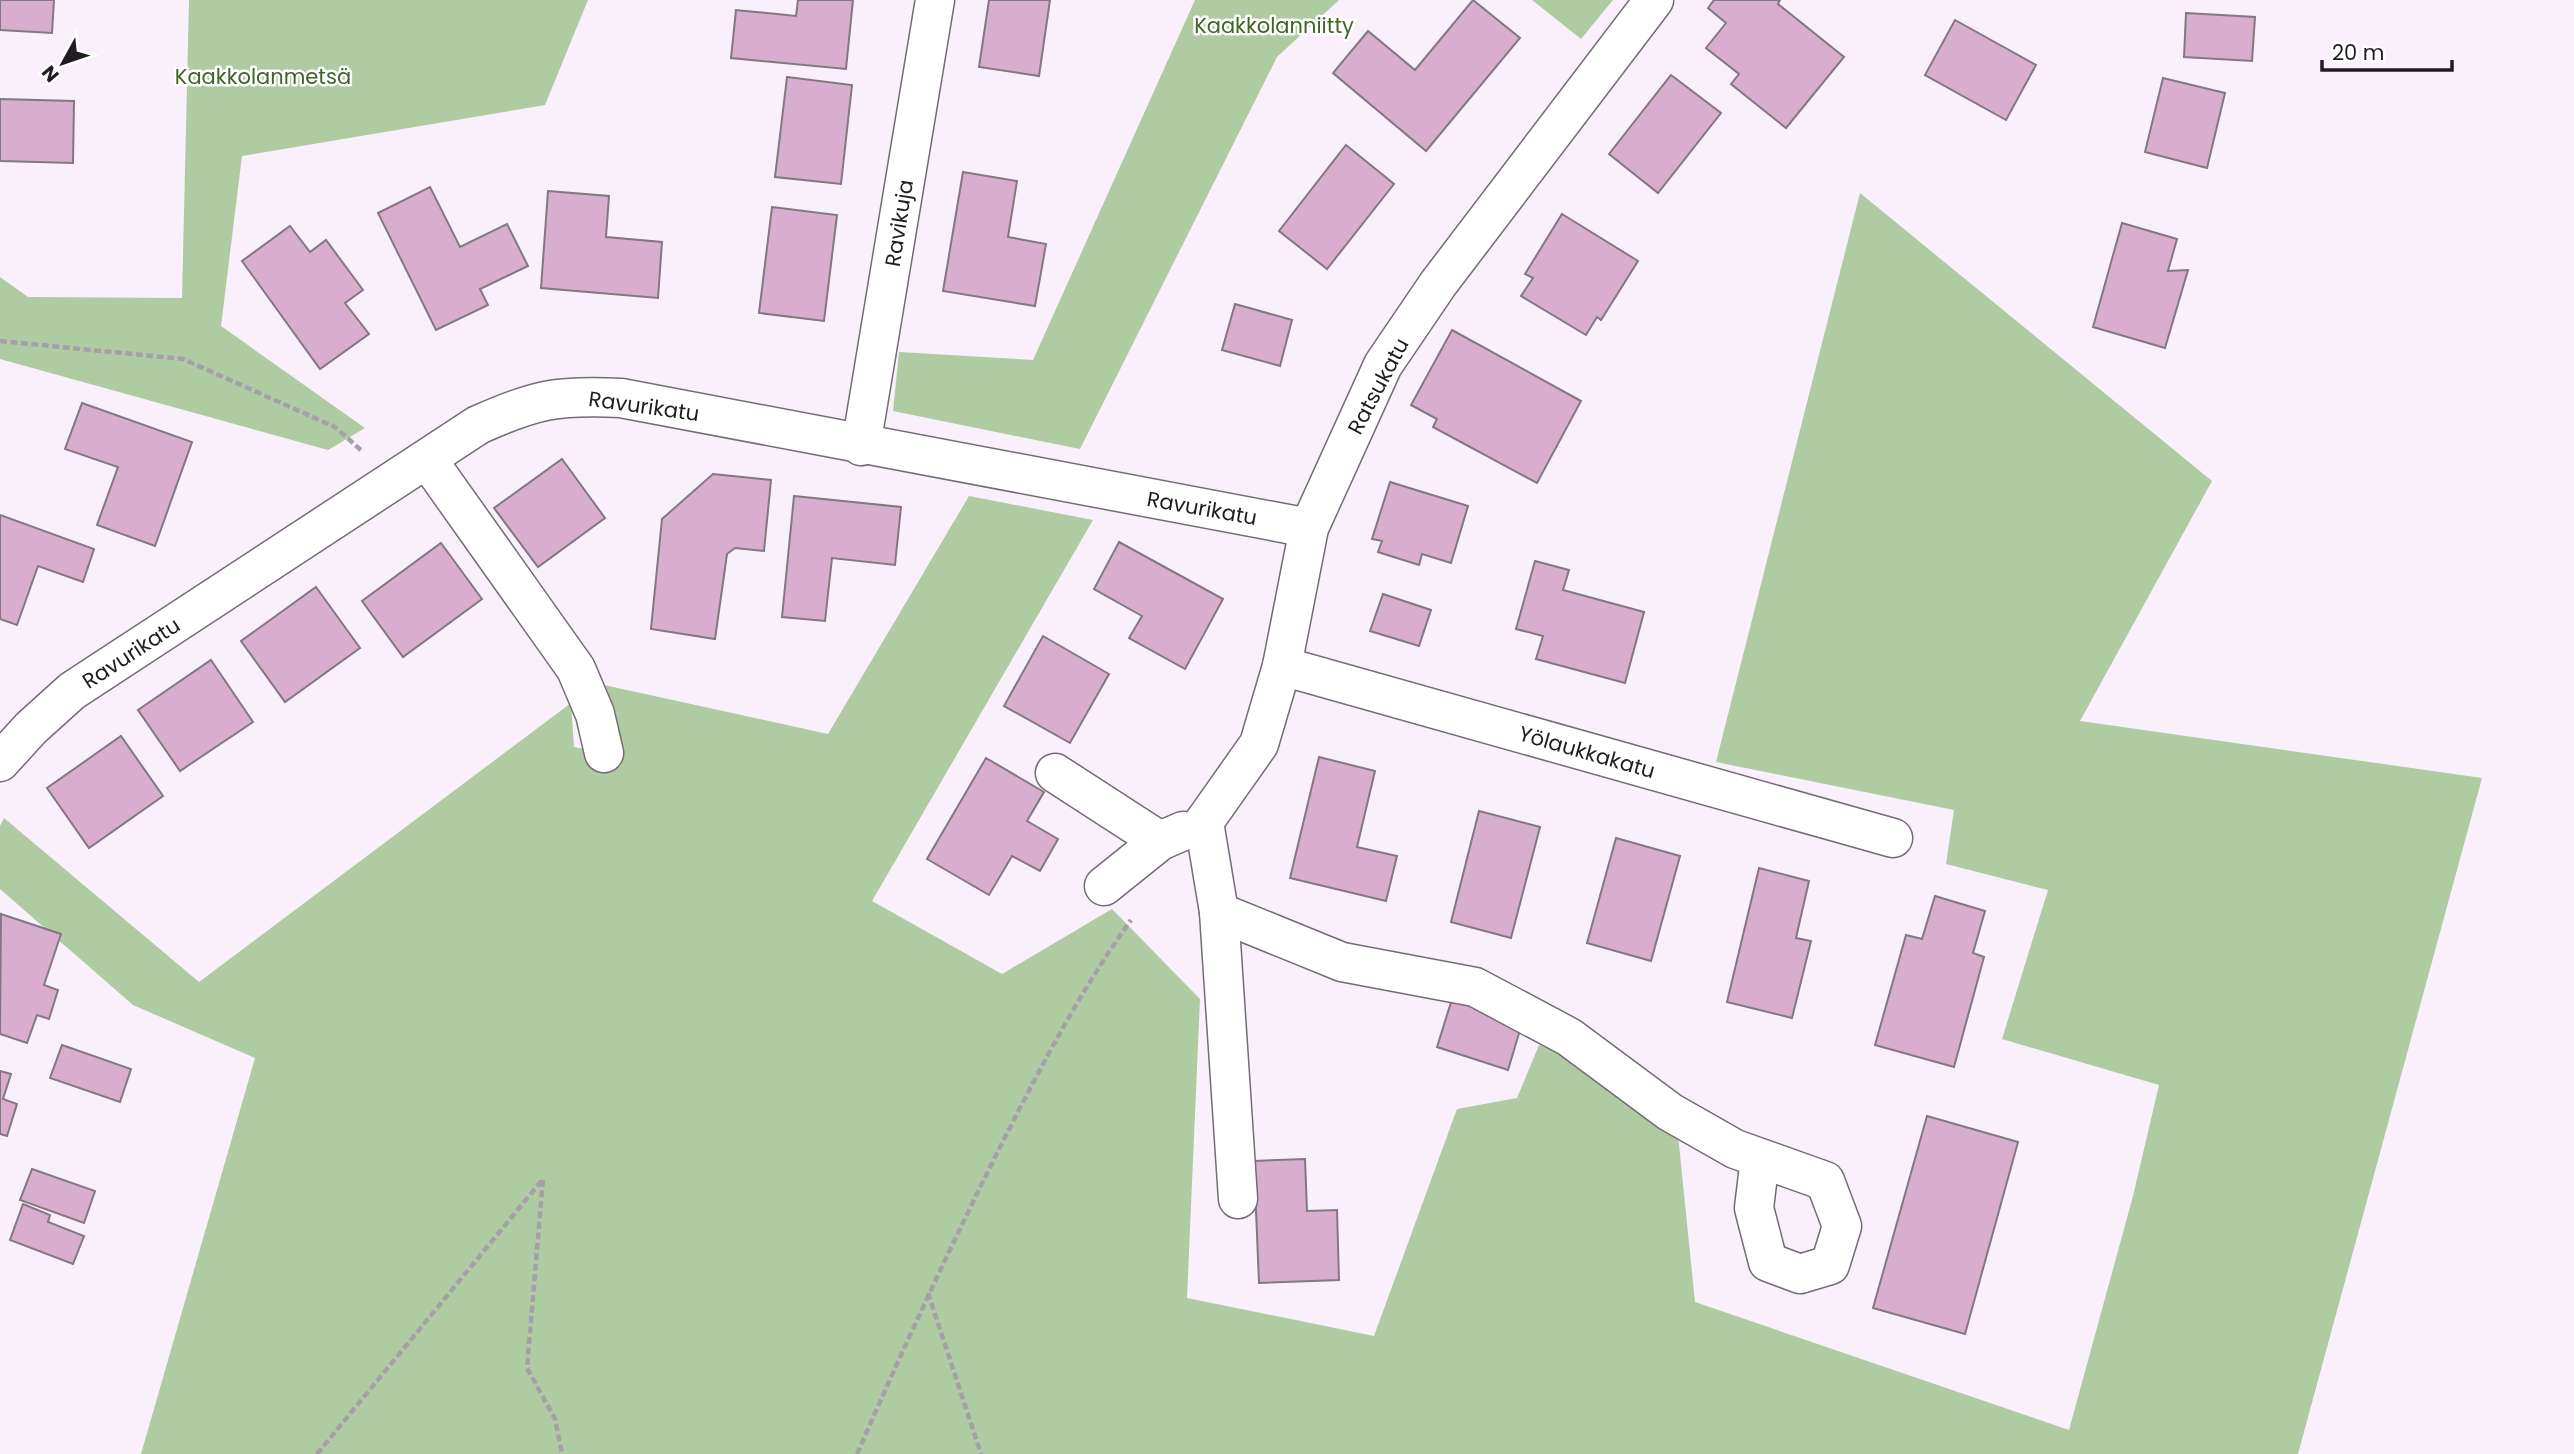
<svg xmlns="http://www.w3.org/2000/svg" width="2574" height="1454" font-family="Poppins,sans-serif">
  <rect width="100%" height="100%" fill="#f9f0fb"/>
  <g fill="#afcba1">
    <path d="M189,0H588L545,105L242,156L221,326L365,428L328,450L0,359V277L28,297L182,298Z"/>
    <path d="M1195,0H1339L1277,57L1080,449L893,411L899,352L1033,360Z"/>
    <path d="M1532,0H1613L1581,39Z"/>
    <path d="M1860,193L2212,481L2080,721L2482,778L2298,1454H141L255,1058L133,1005L0,889V826L4,818L199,982L571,703L574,747L604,753L621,766L604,685L828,734L969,496L1093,520L872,901L1002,974L1112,909L1200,999L1187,1298L1374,1336L1457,1109L1517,1098L1539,1045L1567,1055L1678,1135L1695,1302L2069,1430L2133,1196L2159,1085L2002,1039L2048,890L1946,864L1954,810L1716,762Z"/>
  </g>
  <g fill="#d9adce" stroke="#82787f" stroke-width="2">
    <path d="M0,0H54L52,33L0,30Z"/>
    <path d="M798,0H853L846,69L731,58L736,10L796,16Z"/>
    <path d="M989,0H1050L1039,76L979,67Z"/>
    <path d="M1473,0L1520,38L1426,151L1333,73L1368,31L1415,70Z"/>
    <path d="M1714,0H1780L1778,4L1844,57L1786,128L1731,84L1739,74L1706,48L1726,23L1708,8Z"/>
    <path d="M2186,13L2255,17L2252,61L2184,57Z"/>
    <path d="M1955,20L2036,65L2006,120L1925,75Z"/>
    <path d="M1671,75L1721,113L1658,193L1609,154Z"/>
    <path d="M787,77L852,85L841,184L775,177Z"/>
    <path d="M2163,78L2225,93L2207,168L2145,152Z"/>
    <path d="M0,99L74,101L73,163L0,161Z"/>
    <path d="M1346,145L1394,184L1327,269L1279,231Z"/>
    <path d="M963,172L1017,181L1008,237L1046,244L1035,306L943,291Z"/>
    <path d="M430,187L460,247L507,224L528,266L480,289L488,305L436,330L378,213Z"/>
    <path d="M548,191L609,196L606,237L662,242L658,298L541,288Z"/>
    <path d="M772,207L837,215L824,321L759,313Z"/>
    <path d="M1562,214L1638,261L1601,320L1597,317L1586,335L1521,296L1533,278L1525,274Z"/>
    <path d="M2122,223L2177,239L2168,271L2188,270L2165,348L2093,327Z"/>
    <path d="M290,226L310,252L326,240L363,290L345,303L369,334L320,369L242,261Z"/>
    <path d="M1235,304L1292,320L1280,366L1222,350Z"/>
    <path d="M1452,330L1581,401L1537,483L1433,427L1437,419L1411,405Z"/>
    <path d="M82,403L192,442L155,546L97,525L118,467L65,449Z"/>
    <path d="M562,459L605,518L538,567L494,508Z"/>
    <path d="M713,474L771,480L764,551L735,548L727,554L715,639L651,629L662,519Z"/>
    <path d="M1390,482L1468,506L1451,563L1422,554L1419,565L1378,552L1382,541L1372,539Z"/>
    <path d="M794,496L901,507L895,565L832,558L825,621L782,617Z"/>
    <path d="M0,515L94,549L83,582L38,566L17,625L0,619Z"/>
    <path d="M1119,542L1223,599L1185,669L1129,638L1142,616L1094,589Z"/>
    <path d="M441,543L482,599L403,657L362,601Z"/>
    <path d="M1535,561L1569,570L1563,590L1644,612L1625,683L1536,659L1543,636L1516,629Z"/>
    <path d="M316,587L360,648L285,702L241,641Z"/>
    <path d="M1383,594L1431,610L1419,646L1370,631Z"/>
    <path d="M1043,636L1109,674L1070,743L1004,706Z"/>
    <path d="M211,660L253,722L180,771L138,710Z"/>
    <path d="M121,736L163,796L89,848L47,788Z"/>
    <path d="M1319,757L1375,771L1357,847L1397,856L1386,901L1290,878Z"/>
    <path d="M986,758L1044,792L1027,821L1058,839L1040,871L1012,856L989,895L927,859Z"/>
    <path d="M1479,811L1540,827L1511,938L1451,922Z"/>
    <path d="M1616,838L1680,856L1651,961L1587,943Z"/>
    <path d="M1759,868L1809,881L1796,938L1811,941L1792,1018L1727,1002Z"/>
    <path d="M1935,896L1985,911L1973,953L1984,957L1954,1067L1875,1045L1906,935L1922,939Z"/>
    <path d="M1,914L61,934L44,985L58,990L49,1019L37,1015L27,1043L0,1034Z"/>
    <path d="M1452,999L1523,1020L1508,1070L1437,1047Z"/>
    <path d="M62,1045L131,1069L120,1102L50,1078Z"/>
    <path d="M0,1071L11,1074L3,1099L17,1104L7,1136L0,1134Z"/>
    <path d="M1927,1116L2018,1142L1965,1334L1873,1308Z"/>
    <path d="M1305,1159L1307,1211L1337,1210L1339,1280L1259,1283L1254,1161Z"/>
    <path d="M32,1169L95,1191L84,1223L20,1200Z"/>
    <path d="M23,1204L50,1215L48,1222L84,1236L73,1264L10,1240Z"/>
  </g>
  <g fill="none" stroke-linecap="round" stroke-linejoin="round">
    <defs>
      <g id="minor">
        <path d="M861,446L935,0"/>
        <path d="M427,459L576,669L595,714L604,753"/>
        <path d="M1282,666L1893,838"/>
        <path d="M0,762L31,728L72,691L478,425C536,399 557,395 621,398L1309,528"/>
        <path d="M1055,773L1160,841"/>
        <path d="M1204,822L1259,744L1282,666L1309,528L1383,365L1438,284L1654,0"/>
        <path d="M1204,822L1219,912L1238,1199"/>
        <path d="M1104,886L1160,841L1183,831"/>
        <path d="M1219,912L1342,962L1475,987L1569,1037L1670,1112L1735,1149L1825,1181L1842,1226L1830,1265L1800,1274L1768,1262L1754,1208L1760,1158"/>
      </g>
    </defs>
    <use href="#minor" stroke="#746c75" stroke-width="41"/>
    <g stroke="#a69fa7" stroke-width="4.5" stroke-dasharray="7 3.5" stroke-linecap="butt">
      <path d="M0,341L183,359L335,427L363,452"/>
      <path d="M928,1293L981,1454"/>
      <path d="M317,1454L543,1179L527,1368L555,1419L562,1454"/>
      <path d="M857,1454C901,1353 947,1254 996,1155C1037,1074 1078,994 1131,920"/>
    </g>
    <use href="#minor" stroke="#fff" stroke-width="38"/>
  </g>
  <g text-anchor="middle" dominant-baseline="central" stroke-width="5" stroke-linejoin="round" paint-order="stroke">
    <g font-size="21" fill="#3e6428" stroke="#fff">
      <text x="1274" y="25">Kaakkolanniitty</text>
      <text x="263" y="76">Kaakkolanmetsä</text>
    </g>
    <g font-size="21" fill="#201d21" stroke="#fff">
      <text transform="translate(899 223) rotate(-81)">Ravikuja</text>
      <text transform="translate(1378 386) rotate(-62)">Ratsukatu</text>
      <text transform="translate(644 406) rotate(8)">Ravurikatu</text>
      <text transform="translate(1202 508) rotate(10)">Ravurikatu</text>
      <text transform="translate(131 653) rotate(-33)">Ravurikatu</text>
      <text transform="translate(1587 752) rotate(16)">Yölaukkakatu</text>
    </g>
  </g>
  <g transform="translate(63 63) rotate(230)" stroke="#ffffff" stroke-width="5" paint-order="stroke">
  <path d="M0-5L12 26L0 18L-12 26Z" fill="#201d21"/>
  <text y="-10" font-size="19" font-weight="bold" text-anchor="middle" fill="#201d21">N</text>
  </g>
  <path d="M2322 60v10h130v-10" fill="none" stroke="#201d21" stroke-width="3.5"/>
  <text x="2332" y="60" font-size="21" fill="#201d21" stroke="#ffffff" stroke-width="5" paint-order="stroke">20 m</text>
</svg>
